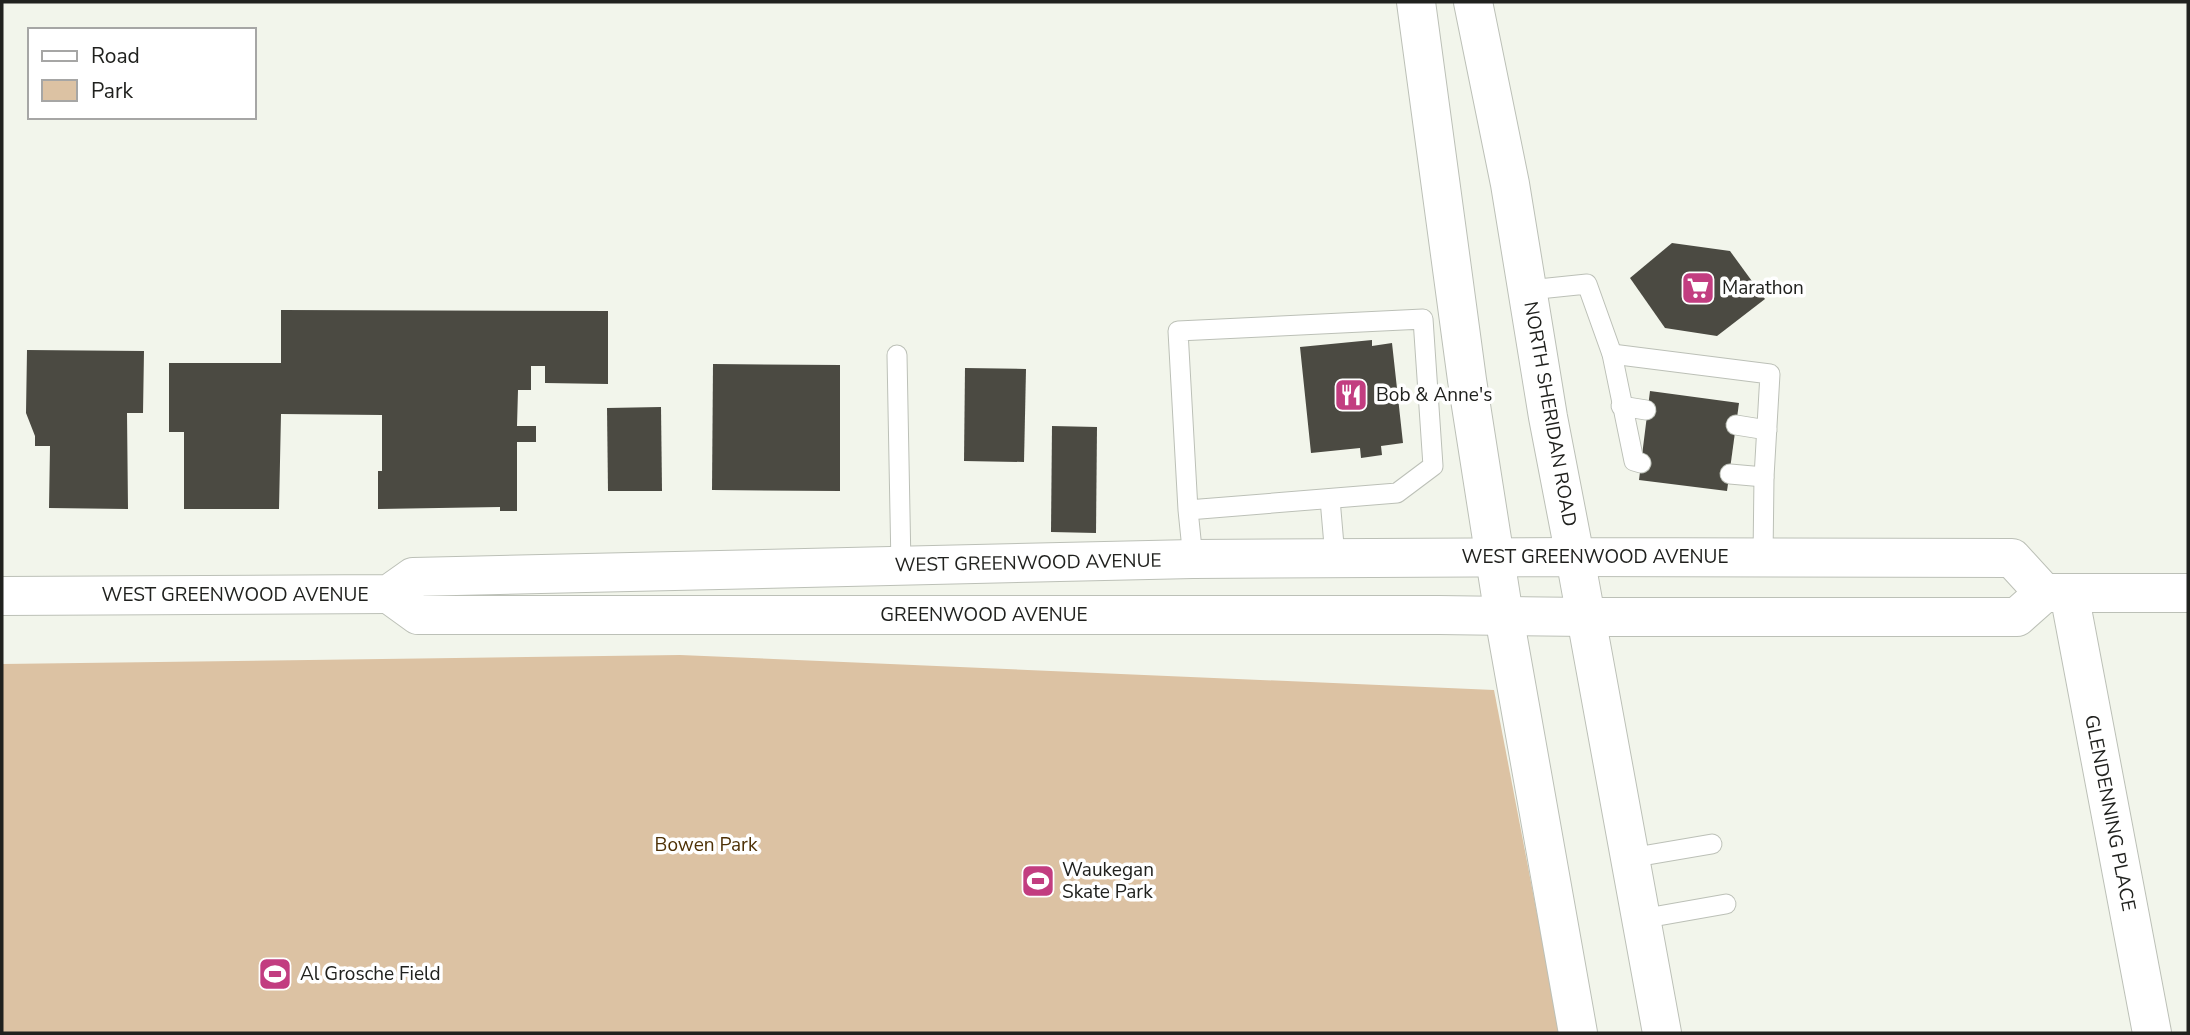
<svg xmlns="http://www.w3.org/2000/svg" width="2190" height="1035" font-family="'Nunito Sans',sans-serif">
  <rect width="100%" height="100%" fill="#f2f5eb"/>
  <path fill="#dcc2a3" d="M680,655L1494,690L1560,1033H2V664Z"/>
  <g fill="#4b4a42">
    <path d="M1672,243L1730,251L1765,299L1717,336L1665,328L1630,278Z"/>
    <path d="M281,310L608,311V384L545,383V366H531V390H518L517,426H536V442H517V511H500V507L378,509V471H382V415L281,414L279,509H184V432H169V363H281Z"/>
    <path d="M1372,340V346L1392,343L1403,443L1381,446L1382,455L1361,458L1360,448L1311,453L1300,347Z"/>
    <path d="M27,350L144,351L143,413H127L128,509L49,508L50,446H35V436L26,413Z"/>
    <path d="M713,364L840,365V491L712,490Z"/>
    <path d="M965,368L1026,369L1024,462L964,461Z"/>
    <path d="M1650,391L1739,403L1727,491L1639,480Z"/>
    <path d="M661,407L662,491H608L607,408Z"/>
    <path d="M1052,426L1097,427L1096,533L1051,532Z"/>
  </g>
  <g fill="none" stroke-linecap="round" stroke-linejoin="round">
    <defs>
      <g id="lane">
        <path d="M1529,290L1587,284L1612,354L1634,461L1641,463"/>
        <path d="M1612,354L1770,374L1764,477L1763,558"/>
        <path d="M897,355L901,566"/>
        <path d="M1621,406L1646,410"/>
        <path d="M1736,425L1767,430"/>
        <path d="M1730,474L1764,477"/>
        <path d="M1330,499L1335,557"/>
        <path d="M1188,510L1397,493L1433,466L1423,319L1178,331L1188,510L1193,559"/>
        <path d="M1630,858L1712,844"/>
        <path d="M1641,919L1726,904"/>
      </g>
      <path id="street" d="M2069,593L2152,1033"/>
      <g id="secondary">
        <path d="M1416,2L1467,380L1504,616"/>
        <path d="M1473,2L1510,184L1548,417L1575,557L2012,558L2044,593"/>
        <path d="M1585,617H2017L2044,593H2188"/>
      </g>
      <g id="primary">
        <path d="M389,594L418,615H1439L1585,617"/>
        <path d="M2,596L389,594L413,577L1193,559L1575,557L1662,1033"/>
        <path d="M1504,616L1578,1033"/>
      </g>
    </defs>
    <use href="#lane" stroke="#bcc0b7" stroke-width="21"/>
    <use href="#street" stroke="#bcc0b7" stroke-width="40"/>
    <use href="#secondary" stroke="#bcc0b7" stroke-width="40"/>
    <use href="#primary" stroke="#bcc0b7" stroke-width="40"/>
    <use href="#lane" stroke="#fff" stroke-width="19"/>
    <use href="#street" stroke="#fff" stroke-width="38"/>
    <use href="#secondary" stroke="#fff" stroke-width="38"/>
    <use href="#primary" stroke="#fff" stroke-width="38"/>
  </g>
  <defs>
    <symbol id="supermarket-square" viewBox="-11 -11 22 22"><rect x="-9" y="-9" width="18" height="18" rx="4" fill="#c23d80" stroke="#fff"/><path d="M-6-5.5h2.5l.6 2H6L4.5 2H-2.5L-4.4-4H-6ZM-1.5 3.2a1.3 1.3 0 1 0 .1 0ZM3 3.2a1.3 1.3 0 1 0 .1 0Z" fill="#fff"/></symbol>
    <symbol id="restaurant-square" viewBox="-11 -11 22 22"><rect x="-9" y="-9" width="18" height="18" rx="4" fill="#c23d80" stroke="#fff"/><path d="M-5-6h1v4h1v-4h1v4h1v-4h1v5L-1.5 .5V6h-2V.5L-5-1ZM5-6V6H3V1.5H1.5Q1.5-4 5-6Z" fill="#fff"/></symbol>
    <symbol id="stadium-square" viewBox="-11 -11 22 22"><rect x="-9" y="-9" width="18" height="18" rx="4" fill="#c23d80" stroke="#fff"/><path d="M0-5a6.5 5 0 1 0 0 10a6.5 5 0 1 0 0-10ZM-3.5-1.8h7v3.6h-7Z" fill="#fff"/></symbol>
  </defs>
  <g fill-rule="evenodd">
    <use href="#supermarket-square" x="1679" y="269" width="38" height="38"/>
    <use href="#restaurant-square" x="1332" y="376" width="38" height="38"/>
    <use href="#stadium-square" x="1019" y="862" width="38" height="38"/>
    <use href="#stadium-square" x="256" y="955" width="38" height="38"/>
  </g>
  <g text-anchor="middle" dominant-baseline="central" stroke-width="7" stroke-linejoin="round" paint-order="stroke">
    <g font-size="19" fill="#20211e" stroke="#fff" text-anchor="start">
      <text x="1722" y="288">Marathon</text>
      <text x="1376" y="395">Bob &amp; Anne's</text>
      <text x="1062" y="870">Waukegan<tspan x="1062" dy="22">Skate Park</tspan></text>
      <text x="300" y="974">Al Grosche Field</text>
    </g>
    <g font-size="19" fill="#20211e" stroke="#fff">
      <text transform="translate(1550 414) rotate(80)">NORTH SHERIDAN ROAD</text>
      <text x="1595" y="557">WEST GREENWOOD AVENUE</text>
      <text transform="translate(1028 563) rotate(-1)">WEST GREENWOOD AVENUE</text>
      <text x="235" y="595">WEST GREENWOOD AVENUE</text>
      <text x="984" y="615">GREENWOOD AVENUE</text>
      <text transform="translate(2110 813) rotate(79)">GLENDENNING PLACE</text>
    </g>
    <g font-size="19" fill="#4e3106" stroke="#fff">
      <text x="706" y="845">Bowen Park</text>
    </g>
  </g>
  <rect width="2190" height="1035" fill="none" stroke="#20211e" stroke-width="7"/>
  <rect x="28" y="28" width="228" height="91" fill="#ffffff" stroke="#a6a6a5" stroke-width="2"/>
  <rect x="42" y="51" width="35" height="10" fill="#ffffff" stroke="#a6a6a5" stroke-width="2"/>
  <text x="91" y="63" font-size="21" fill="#20211e">Road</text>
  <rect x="42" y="80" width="35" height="21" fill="#dcc2a3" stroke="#a6a6a5" stroke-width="2"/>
  <text x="91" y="98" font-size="21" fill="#20211e">Park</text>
</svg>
